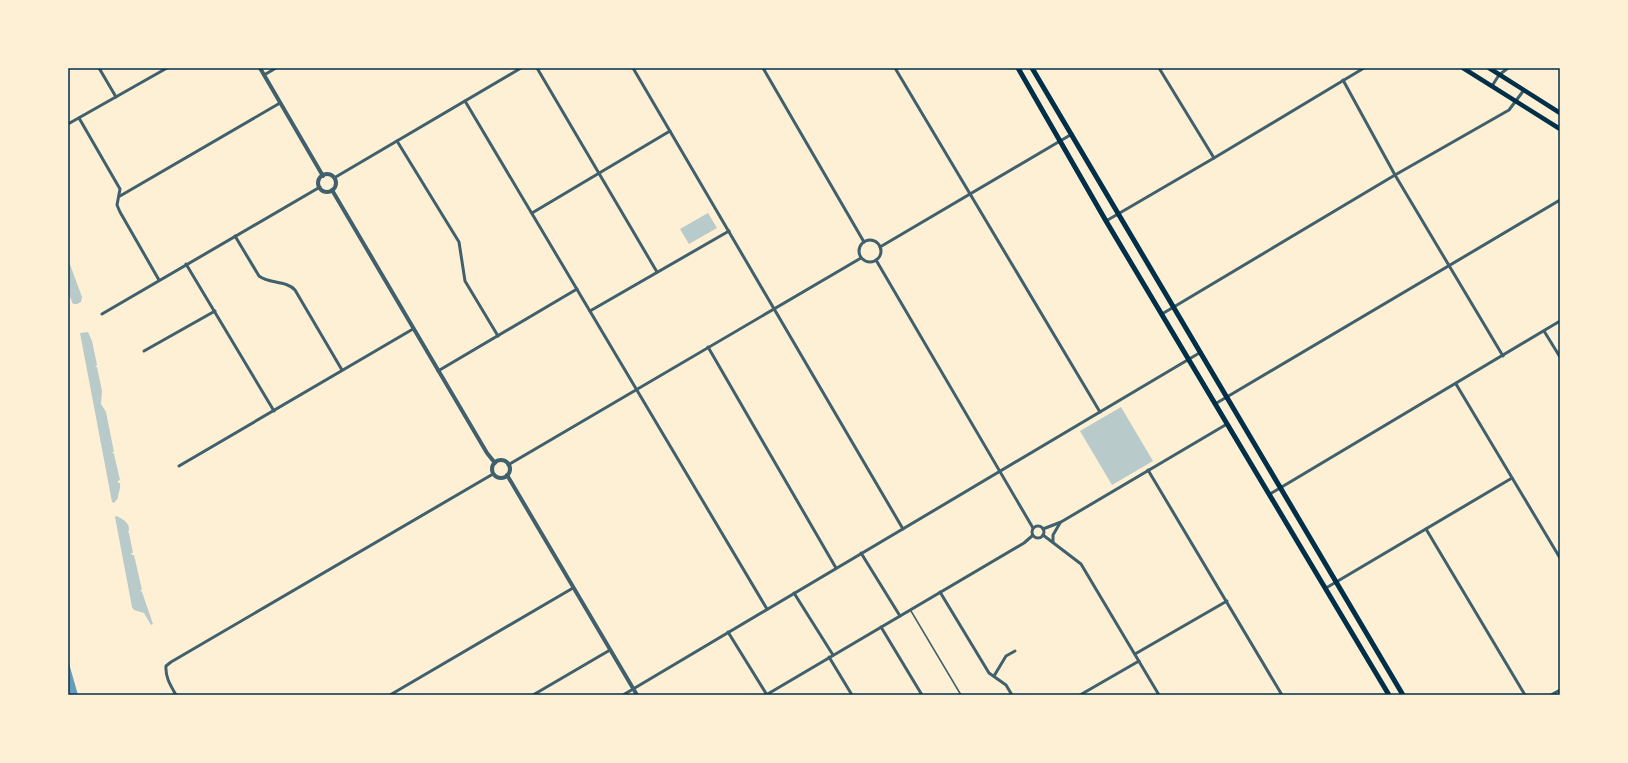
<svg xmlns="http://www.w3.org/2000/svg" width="1628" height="763" font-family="Manrope,sans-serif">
  <rect width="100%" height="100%" fill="#fdf0d5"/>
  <g fill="#b9caca">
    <path d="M708,213L717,228L689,244L680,229Z"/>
    <path d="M68,259L82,297L81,302L77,304H73L68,293Z"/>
    <path d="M88,332L92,341L97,365L95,367H97L102,391L101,404L106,412L114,452H112L114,454L120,480L118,481V483H120C121,488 118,493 118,498L114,503L112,502L80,333Z"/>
    <path d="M1121,407L1153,461L1112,485L1080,431Z"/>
    <path d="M116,516C124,519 132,525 128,533H129L133,553H131L132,555H134L142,590H140L142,592L153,624L151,625L144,613L134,610L132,607L115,517Z"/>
  </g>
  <path fill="#669bbc" d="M68,660L78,695H68Z"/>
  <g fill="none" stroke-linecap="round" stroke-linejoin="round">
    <path stroke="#3f606c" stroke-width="1.5" d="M911,611L961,695"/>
    <g stroke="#3f606c" stroke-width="3">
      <path d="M99,68L116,97"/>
      <path d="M537,68L657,272"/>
      <path d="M633,68L903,529"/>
      <path d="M763,68L864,242"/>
      <path d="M895,68L1100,412"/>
      <path d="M1159,68L1214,158"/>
      <path d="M264,75L276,68"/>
      <path d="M1343,80L1395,175L1503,356"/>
      <path d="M1492,86L1499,75L1508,68"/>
      <path d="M465,101L767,609"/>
      <path d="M79,118L120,189L117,205L120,212L159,280"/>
      <path d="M68,124L167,68"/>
      <path d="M397,141L459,242L465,281L498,336"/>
      <path d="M334,178L521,68"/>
      <path d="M120,196L280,103"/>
      <path d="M532,213L670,131"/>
      <path d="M1106,221L1214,158L1364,68"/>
      <path d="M235,236L259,276C269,284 286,280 295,290L342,370"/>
      <circle cx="870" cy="251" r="11"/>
      <path d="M880,247L1072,134"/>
      <path d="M876,260L1033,528"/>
      <path d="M186,264L274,411"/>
      <path d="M590,311L729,231"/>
      <path d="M102,314L320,187"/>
      <path d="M1162,314L1395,175L1509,110L1524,90"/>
      <path d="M1544,331L1560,357"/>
      <path d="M708,347L836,568"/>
      <path d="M144,351L215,311"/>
      <path d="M438,371L577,289"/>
      <path d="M1456,384L1560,558"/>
      <path d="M1215,404L1560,200"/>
      <path d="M508,465L861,258"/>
      <path d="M179,466L413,329"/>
      <path d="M1148,470L1282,695"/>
      <path d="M1270,494L1560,321"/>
      <circle cx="1038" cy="532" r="6"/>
      <path d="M1043,529L1061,522L1227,424"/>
      <path d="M1426,529L1525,695"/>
      <path d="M1043,535L1081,564L1159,695"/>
      <path d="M1053,542V535L1060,523"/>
      <path d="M861,553L900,616"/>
      <path d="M1326,588L1512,478"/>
      <path d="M940,592L989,673L1006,685L1012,695"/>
      <path d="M794,593L833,655"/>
      <path d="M881,627L922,695"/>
      <path d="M728,632L767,695"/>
      <path d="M1135,654L1227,601"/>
      <path d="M829,657L852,695"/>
      <path d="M994,676L1006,656L1015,651"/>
      <path d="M176,695C171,686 165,677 166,666L171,662L493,474"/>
      <path d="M390,695L573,588"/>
      <path d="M533,695L610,650"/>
      <path d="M623,695L1201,352"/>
      <path d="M766,695L1024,543L1032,536"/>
      <path d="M1080,695L1139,661"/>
      <path d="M1551,695L1560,690"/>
    </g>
    <g stroke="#3f606c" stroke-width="4">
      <path d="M260,68L323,176"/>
      <circle cx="327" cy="183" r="9"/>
      <path d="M332,190L487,453L495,463"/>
      <circle cx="501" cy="469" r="9"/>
      <path d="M507,475L637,695"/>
    </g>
    <g stroke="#003049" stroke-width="4.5">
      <path d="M1463,68L1560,129"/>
      <path d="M1489,68L1560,113"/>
    </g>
    <g stroke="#003049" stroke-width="5">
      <path d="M1018,68L1106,221L1389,695"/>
      <path d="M1032,68L1403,695"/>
    </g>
  </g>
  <rect width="1628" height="763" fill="none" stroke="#fdf0d5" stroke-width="138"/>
  <rect x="69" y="69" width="1490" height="625" fill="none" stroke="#003049" stroke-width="1.5"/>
</svg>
